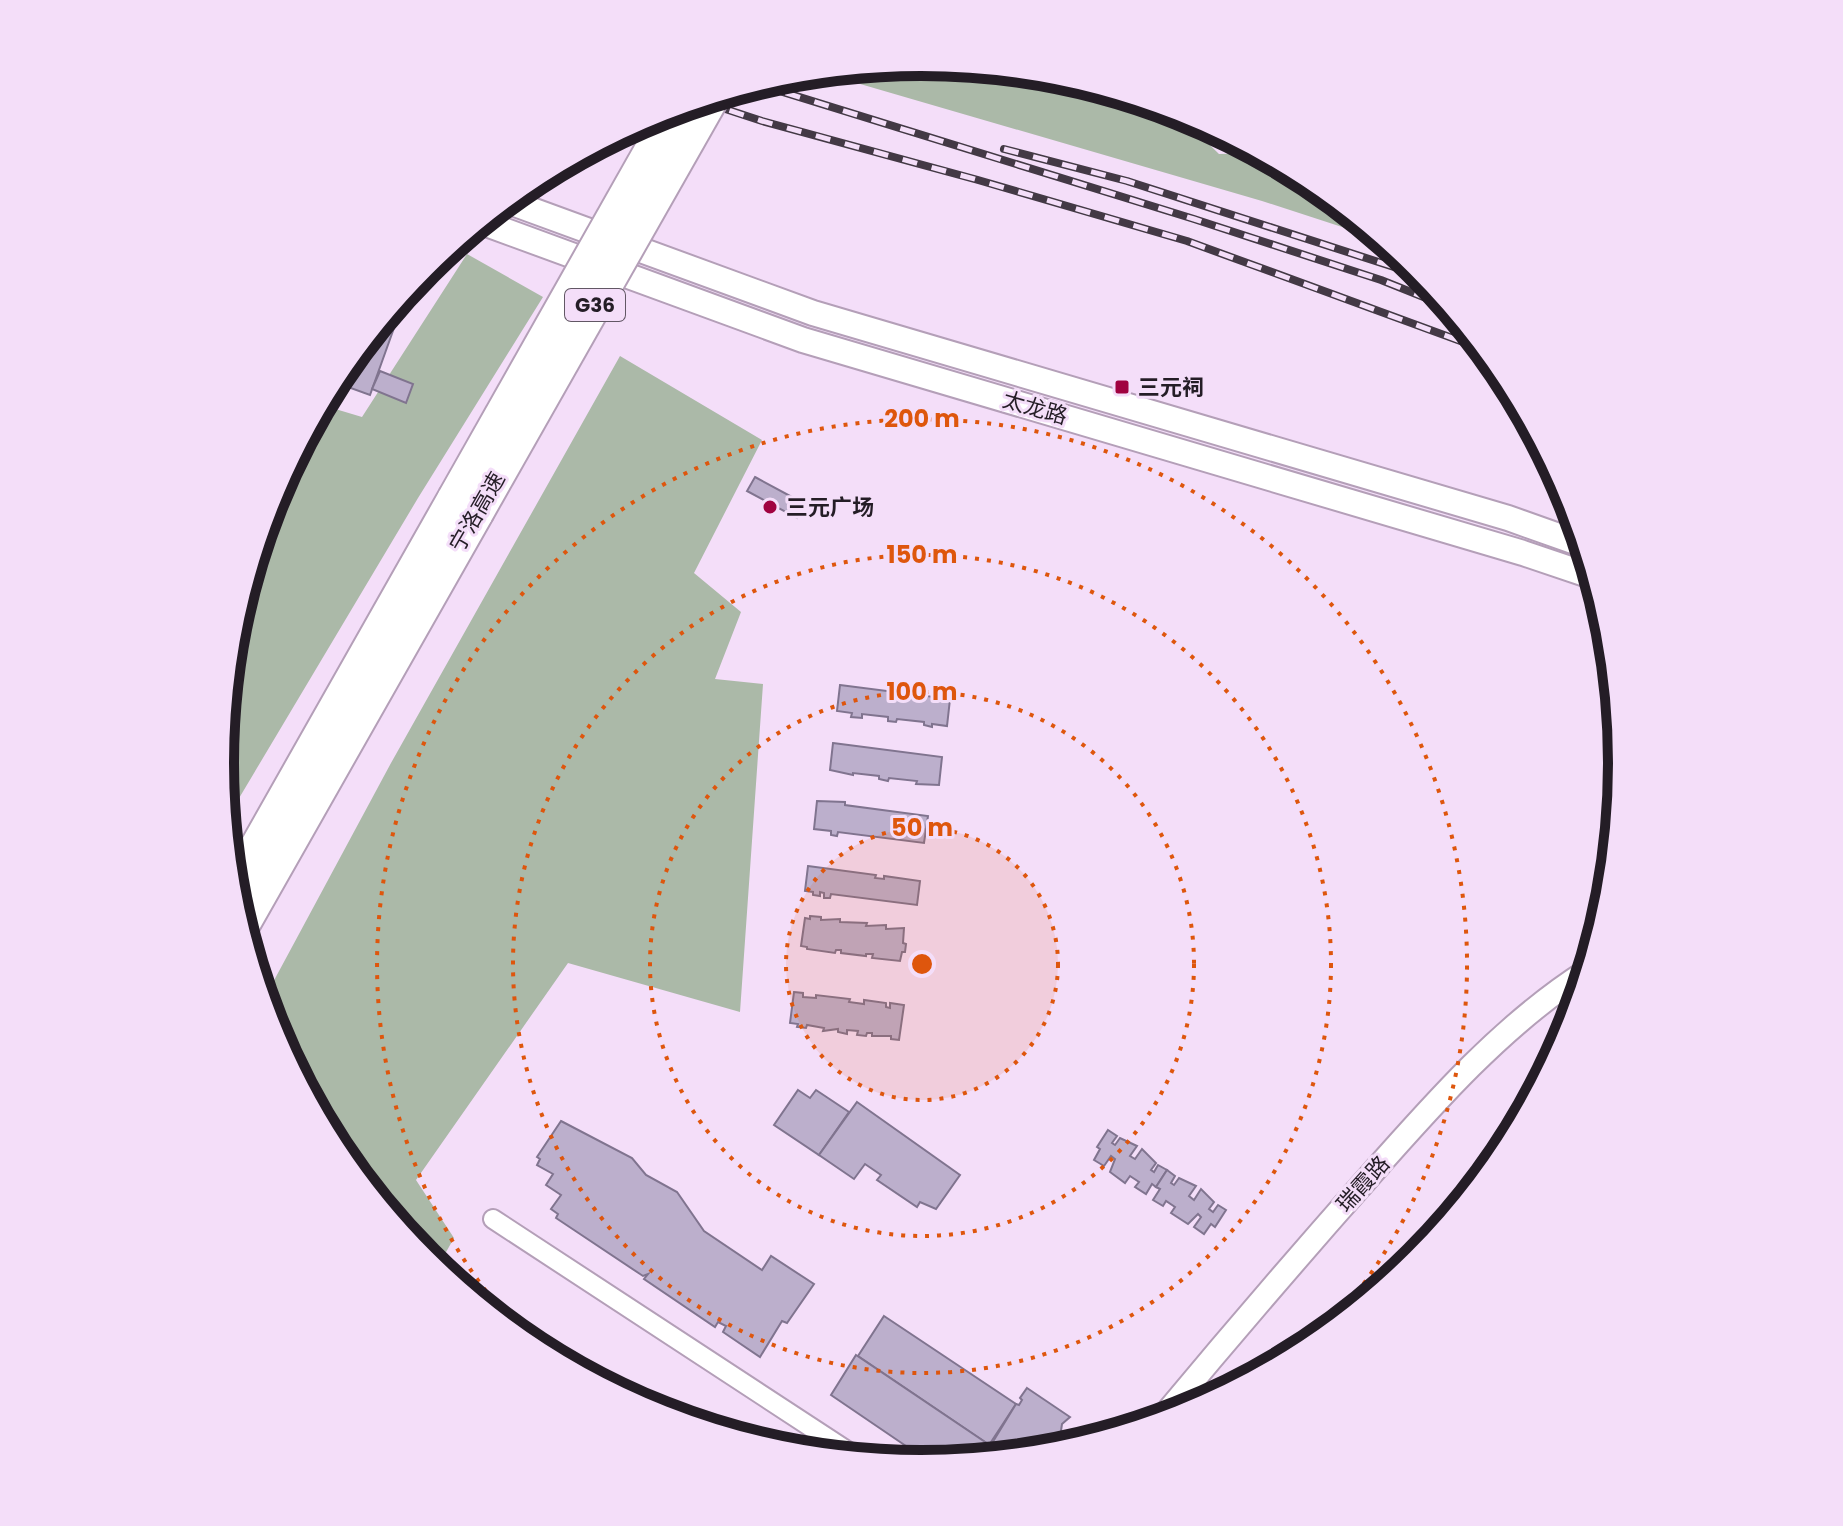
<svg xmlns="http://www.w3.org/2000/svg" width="1843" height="1526" font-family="Poppins,'Noto Sans SC',sans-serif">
  <rect width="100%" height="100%" fill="#f4def9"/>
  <g fill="#abb9a8">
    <path d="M922,62L1059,76L1175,111L1219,154L1261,153L1311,180L1385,241L1262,201L819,72Z"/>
    <path d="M467,254L543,297L418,498L226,820L221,763L234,626L274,494L322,405L362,417Z"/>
    <path d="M620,356L762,440L694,573L741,612L715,679L763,684L740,1012L568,963L416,1180L454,1238L437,1268L425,1258L338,1152L274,1031L264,999L391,763Z"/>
  </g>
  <g fill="#bcafcc" stroke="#80748f" stroke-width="2">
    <path d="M408,289L370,395L334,382L339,373Z"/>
    <path d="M380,371L413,384L406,403L372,389Z"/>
    <path d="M755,477L805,504L797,518L747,491Z"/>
    <path d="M840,685L950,699L947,726L932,724V727L924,725V722L897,719L896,722L888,721V717L862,714V718L851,717L852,713L837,711Z"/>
    <path d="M833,743L942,757L939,785L916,784L917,781L889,778L888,781L879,779V776L853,773V775L830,770Z"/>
    <path d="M817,801L845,802V805L928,816L924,843L838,832L837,836L831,835V831L814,829Z"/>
    <path d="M808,866L876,875L875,878L884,879V876L920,881L917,905L831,894L830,898H824V893L820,892V896L813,895V892L805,891Z"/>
    <path d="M810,916L821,917V920L840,919V922L867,923L866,926L886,925V929L904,928L903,943L906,944L905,952H902L900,961L872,958L873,954H866V956L841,953V950H836L835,953L807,949V947L801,946L805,918L810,919Z"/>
    <path d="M794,992L803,993V997L816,998V995L850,999L849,1002L864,1004V1000L886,1003V1007L890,1008V1003L904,1005L899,1040L891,1039V1036H872V1033H867L866,1036L857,1035L858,1031L847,1030V1034L838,1032V1029L823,1031L824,1028L807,1025L806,1028L797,1027L798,1024L790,1023Z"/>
    <path d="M798,1090L810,1098L816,1090L849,1112L819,1155L774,1125Z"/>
    <path d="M857,1102L960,1175L936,1209L920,1202L917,1207L877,1180L881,1175L865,1164L854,1179L819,1155Z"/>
    <path d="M561,1121L632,1158L646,1175L677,1192L704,1231L762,1270L771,1256L814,1284L787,1323L782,1321L760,1357L723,1332L726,1326L718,1322L715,1327L644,1279L648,1274L643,1276L556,1218L558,1214L551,1209L561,1195L546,1185L553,1174L537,1165L540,1159L537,1157Z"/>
    <path d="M1108,1130L1117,1136L1112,1143L1115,1145L1120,1138L1137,1146L1130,1156L1135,1159L1142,1149L1156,1163L1151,1170L1154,1172L1158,1165L1167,1170L1156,1187L1152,1184L1146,1194L1135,1187L1139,1182L1130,1176L1125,1183L1110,1172L1115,1159L1111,1156L1104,1166L1094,1160L1100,1149L1097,1147Z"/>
    <path d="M1167,1170L1175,1176L1171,1183L1174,1185L1179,1178L1196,1186L1189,1196L1194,1200L1201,1189L1214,1202L1209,1209L1213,1212L1218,1205L1226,1210L1215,1227L1211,1224L1204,1234L1194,1227L1201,1217L1198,1214L1188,1224L1171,1213L1175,1207L1166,1201L1163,1206L1153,1200L1160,1189L1156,1187Z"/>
    <path d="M884,1316L1016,1404L991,1442L993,1443L991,1446L858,1356Z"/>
    <path d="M856,1355L991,1446L983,1458L931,1463L831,1395Z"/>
    <path d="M1027,1388L1070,1417L1062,1424L1061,1431L1047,1452L983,1458L1016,1404L1019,1405L1022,1400L1020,1398Z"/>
  </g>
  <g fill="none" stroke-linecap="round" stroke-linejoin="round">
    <defs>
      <path id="minor" d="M493,1219L858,1458"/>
      <path id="tertiary" d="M1161,1419C1226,1341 1292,1264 1359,1188C1427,1111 1500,1026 1587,971"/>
      <g id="secondary">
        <path d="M507,201L813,313L1508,518L1584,545"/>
        <path d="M481,222L803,340L1523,553L1594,577"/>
      </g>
      <g id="motorway">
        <path d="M233,888L454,498"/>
        <path d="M242,927L477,513"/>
      </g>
    </defs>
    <use href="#minor" stroke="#b49fb8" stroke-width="22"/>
    <use href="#tertiary" stroke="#b49fb8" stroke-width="26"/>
    <use href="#secondary" stroke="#b49fb8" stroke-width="28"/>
    <use href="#motorway" stroke="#b49fb8" stroke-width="36"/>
    <use href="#minor" stroke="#fff" stroke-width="18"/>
    <use href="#tertiary" stroke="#fff" stroke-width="22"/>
    <use href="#secondary" stroke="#fff" stroke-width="24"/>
    <use href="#motorway" stroke="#fff" stroke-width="32"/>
    <defs>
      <g id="rail">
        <path d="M757,84L1194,219L1381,280L1451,308"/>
        <path d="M701,101L762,121L978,180L1187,241L1485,350"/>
        <path d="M1004,149L1127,181L1425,277"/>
      </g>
    </defs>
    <use href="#rail" stroke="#433945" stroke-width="8"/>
    <use href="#rail" stroke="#f4def9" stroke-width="5" stroke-dasharray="15" stroke-linecap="butt"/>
    <defs>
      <g id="motorway-bridge">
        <path d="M454,498L674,109"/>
        <path d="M477,513L713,97"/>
      </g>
    </defs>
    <use href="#motorway-bridge" stroke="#b49fb8" stroke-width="36" stroke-linecap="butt"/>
    <use href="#motorway-bridge" stroke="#fff" stroke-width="32"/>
  </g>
  <circle cx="922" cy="964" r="136" fill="#de560d" fill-opacity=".12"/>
  <g fill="none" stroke="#de560d" stroke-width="4" stroke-dasharray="4 8">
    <circle cx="922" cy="964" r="136"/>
    <circle cx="922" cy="964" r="272"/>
    <circle cx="922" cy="964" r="409"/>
    <path d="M533 1346A545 545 0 1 1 1314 1343"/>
  </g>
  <g fill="#a00240" stroke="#f4def9" stroke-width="3">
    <rect x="1114" y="379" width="16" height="16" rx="4"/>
    <circle cx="770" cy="507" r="8"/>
  </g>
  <g text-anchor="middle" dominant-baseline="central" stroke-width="6" stroke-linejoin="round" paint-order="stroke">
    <rect fill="#f4def9" stroke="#625765" stroke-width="2" x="565" y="289" width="60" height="32" rx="6"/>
    <g font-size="20" font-weight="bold" fill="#241d26">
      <text x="595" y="305">G36</text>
    </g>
    <g font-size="22" font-weight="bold" fill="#241d26" stroke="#f4def9" text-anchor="start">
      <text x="1138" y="387">三元祠</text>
      <text x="786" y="507">三元广场</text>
    </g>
    <g font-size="22" fill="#241d26" stroke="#f4def9">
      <text transform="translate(1035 408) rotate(16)">太龙路</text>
      <text transform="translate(477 512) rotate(-60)">宁洛高速</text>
      <text transform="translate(1363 1184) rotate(-48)">瑞霞路</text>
    </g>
  </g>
  <path d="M0 0H1843V1526H0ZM234 763a687 687 0 1 1 1374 0a687 687 0 1 1-1374 0Z" fill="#f4def9" fill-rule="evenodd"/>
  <path fill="none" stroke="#241d26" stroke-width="10" d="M234 763a687 687 0 1 1 1374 0a687 687 0 1 1-1374 0Z"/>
  <circle cx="922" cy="964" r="12" fill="#de560d" stroke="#f4def9" stroke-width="4"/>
  <g font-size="24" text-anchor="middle" font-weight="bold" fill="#de560d" stroke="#f4def9" stroke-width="6" stroke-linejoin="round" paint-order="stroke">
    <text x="922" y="427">200 m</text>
    <text x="922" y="563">150 m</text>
    <text x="922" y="700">100 m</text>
    <text x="922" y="836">50 m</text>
  </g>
</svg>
